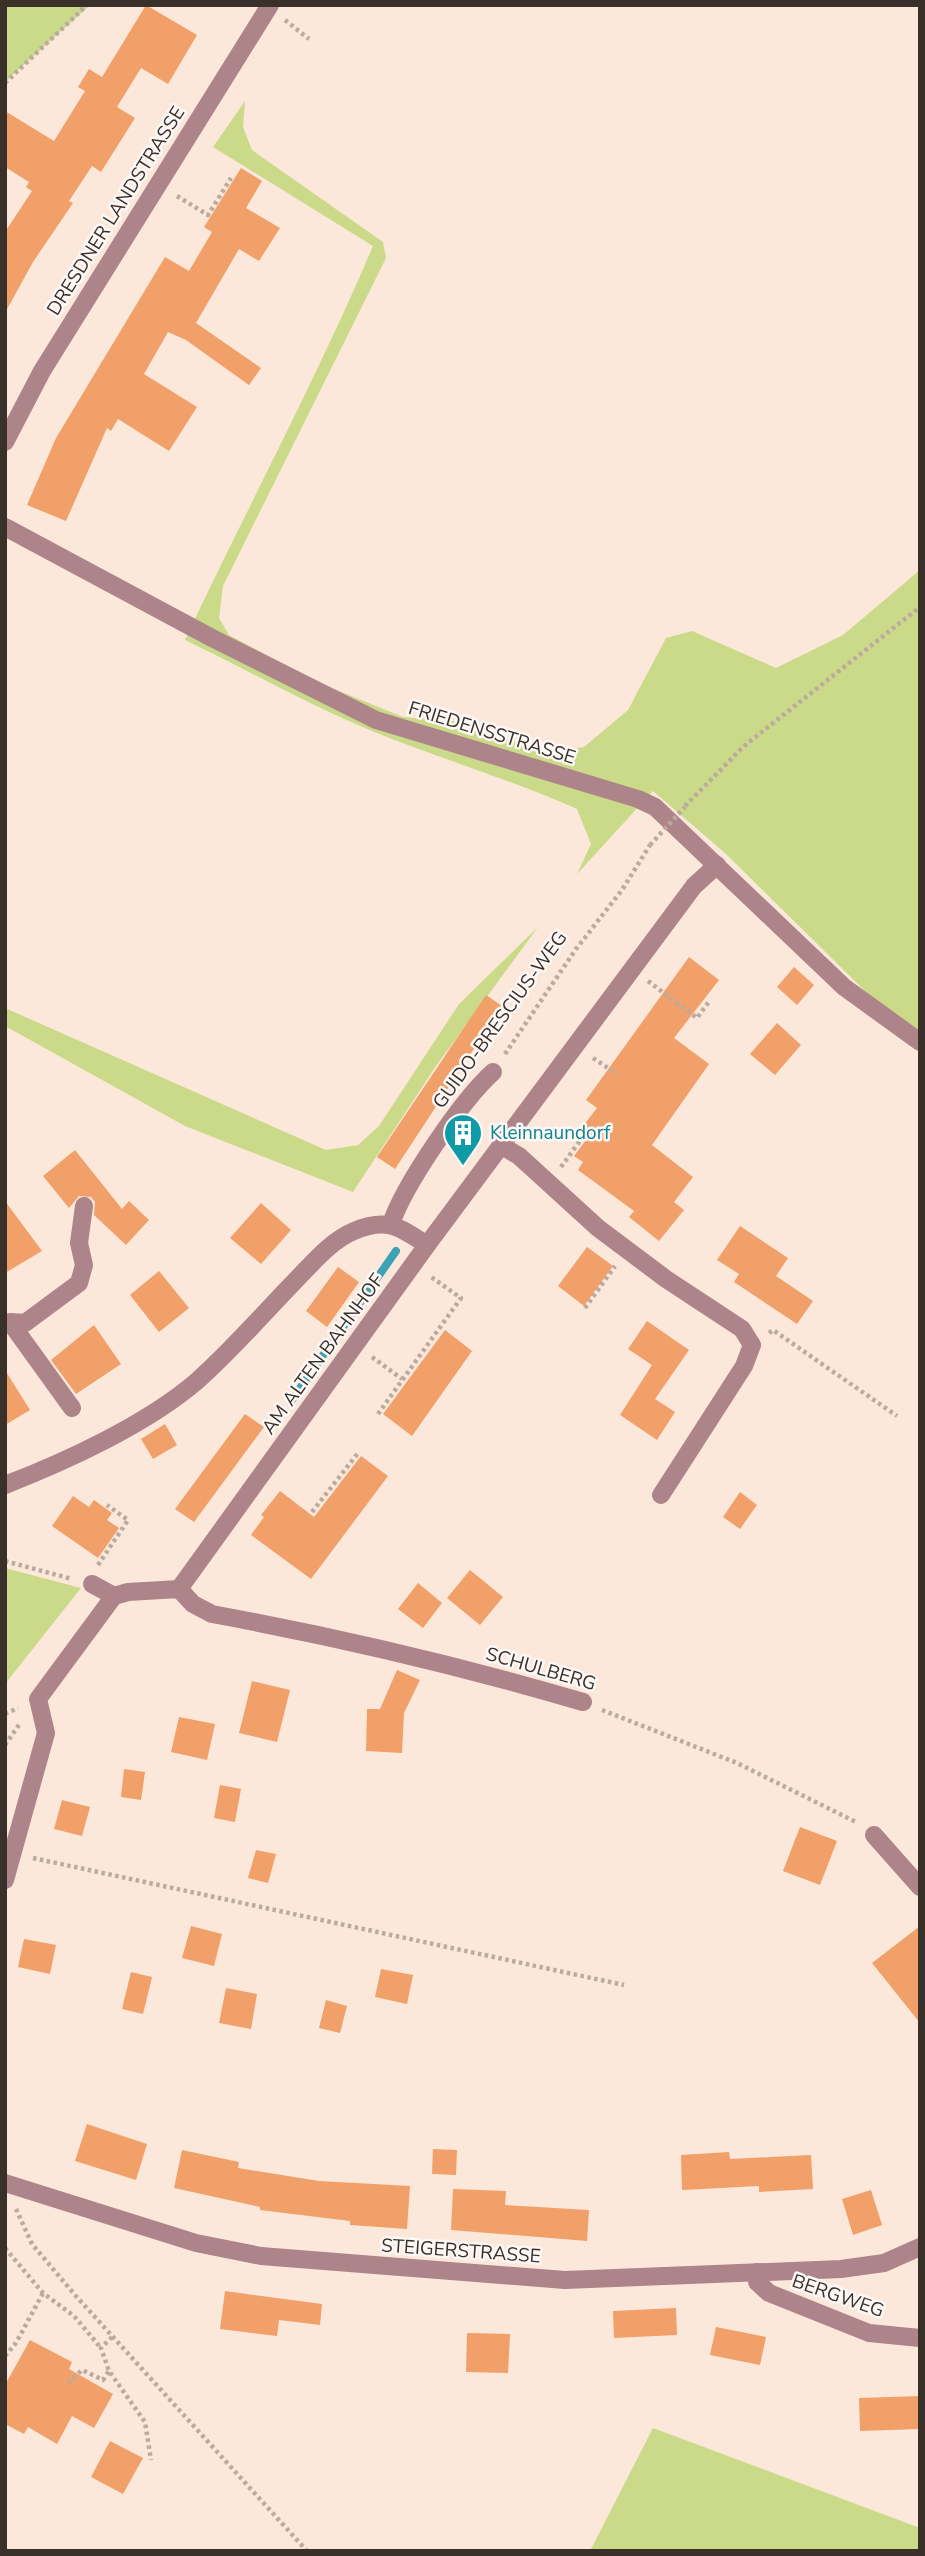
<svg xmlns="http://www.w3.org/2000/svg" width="925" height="2556" font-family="'Nunito Sans',sans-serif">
  <rect width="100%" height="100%" fill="#fce8db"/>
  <g fill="#cada88">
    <path d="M5,5H90L5,82Z"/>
    <path d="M245,101L243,127L252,150L383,242L386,258L223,586L219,618L229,635L322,684L403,717L475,723L518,743L551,752L584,747L628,710L666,638L692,631L776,668L843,635L920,570V1031L869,995L725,853L653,791L577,874L591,844L577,809C510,779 440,759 372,731C308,705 248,670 185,640C247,508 316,380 373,246L213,147Z"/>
    <path d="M538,927L436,1066L353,1192L185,1126L5,1026V1008L326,1150L358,1145L379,1126L459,1004Z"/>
    <path d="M5,1568L81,1588L5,1684Z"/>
    <path d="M653,2428L920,2528V2551H590Z"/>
  </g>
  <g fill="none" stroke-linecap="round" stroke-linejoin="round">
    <path stroke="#3da3b4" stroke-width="8" d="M291,1401L396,1251"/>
  </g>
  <g fill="#f0a068">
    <path d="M146,5L197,35L168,84L141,68L117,107L135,118L101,172L92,166L69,201L73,203L33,262L5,313V232L32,191L26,187L29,182L5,167V111L54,141L85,91L78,87L89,69L102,77Z"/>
    <path d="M241,168L262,181L246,208L280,228L259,261L239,249L196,323L261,368L249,385L186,340L168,332L144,374L197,407L169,451L118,419L111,431L107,428L66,521L27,505L56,438L165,257L189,271L212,232L204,227Z"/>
    <path d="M689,957L719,980L674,1038L709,1064L652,1145L693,1177L674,1202L684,1210L659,1241L629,1217L634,1211L578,1170L583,1162L574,1156L592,1132L583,1126L597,1108L586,1100Z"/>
    <path d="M794,967L814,985L797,1005L777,987Z"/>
    <path d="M486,995L502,1006L395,1169L377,1157Z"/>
    <path d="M777,1023L801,1045L775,1075L750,1054Z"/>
    <path d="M75,1150L122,1209L129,1201L149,1220L126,1245L94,1215L95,1202L91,1197L79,1196L69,1208L43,1176Z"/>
    <path d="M5,1201L42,1251L5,1273Z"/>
    <path d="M261,1203L291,1230L261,1264L230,1238Z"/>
    <path d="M740,1226L788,1258L776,1276L813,1301L797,1324L734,1282L739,1274L717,1260Z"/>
    <path d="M587,1247L613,1266L584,1306L558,1286Z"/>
    <path d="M338,1267L359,1282L327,1327L306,1311Z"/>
    <path d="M159,1271L189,1308L159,1332L130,1295Z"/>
    <path d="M647,1321L689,1350L655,1399L675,1412L657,1440L620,1415L652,1365L628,1349Z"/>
    <path d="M94,1325L121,1364L76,1394L51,1360Z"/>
    <path d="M445,1330L472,1351L412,1436L383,1414Z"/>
    <path d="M5,1370L30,1410L5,1425Z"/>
    <path d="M245,1414L264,1427L194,1522L175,1509Z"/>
    <path d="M165,1424L177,1445L153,1459L141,1439Z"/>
    <path d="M361,1456L388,1476L311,1579L251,1535L264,1517L261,1515L280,1491L314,1517Z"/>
    <path d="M740,1492L757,1505L740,1529L723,1517Z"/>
    <path d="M73,1496L89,1507L94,1500L112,1513L107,1520L119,1528L98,1558L52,1526Z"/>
    <path d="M470,1570L503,1597L480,1625L447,1598Z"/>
    <path d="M418,1583L442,1603L423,1628L398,1609Z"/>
    <path d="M397,1670L420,1680L404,1713L402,1753L366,1751L367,1709H380Z"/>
    <path d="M252,1681L290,1690L277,1742L239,1733Z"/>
    <path d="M179,1717L215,1724L207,1760L171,1752Z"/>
    <path d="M124,1769L145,1772L141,1800L121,1797Z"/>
    <path d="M220,1785L241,1789L235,1822L214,1818Z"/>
    <path d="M62,1800L90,1807L82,1836L54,1829Z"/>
    <path d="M800,1827L837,1841L820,1885L783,1871Z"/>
    <path d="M256,1850L276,1854L268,1883L248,1878Z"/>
    <path d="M191,1926L222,1934L214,1966L182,1958Z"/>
    <path d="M920,1926V2023L872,1963Z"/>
    <path d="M24,1939L56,1945L50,1974L18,1967Z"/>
    <path d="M381,1969L413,1975L407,2004L375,1997Z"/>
    <path d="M131,1972L152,1977L143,2014L122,2009Z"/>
    <path d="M226,1988L257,1994L251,2029L219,2023Z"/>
    <path d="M326,2000L347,2006L340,2033L319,2028Z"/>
    <path d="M87,2124L147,2144L136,2180L75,2161Z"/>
    <path d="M433,2149L457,2150L456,2175L432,2174Z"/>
    <path d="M182,2150L239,2162L238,2168L319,2181L410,2186L407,2229L350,2225V2221L260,2210V2207L174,2188Z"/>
    <path d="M729,2152L730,2159L811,2155L813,2189L759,2192V2186L682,2190L681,2155Z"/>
    <path d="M453,2189L506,2191L505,2205L589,2210L587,2241L451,2230Z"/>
    <path d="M871,2190L882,2225L853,2235L842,2199Z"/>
    <path d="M225,2291L322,2304L320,2325L279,2320L277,2336L220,2329Z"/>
    <path d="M676,2308L677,2335L614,2338L613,2311Z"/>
    <path d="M716,2327L766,2337L760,2365L710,2355Z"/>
    <path d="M467,2333L510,2334L508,2373L466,2372Z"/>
    <path d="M30,2340L72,2362L69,2369L113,2394L94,2428L72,2416L57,2444L28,2427L24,2434L5,2424V2385Z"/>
    <path d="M920,2396V2429L860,2431L859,2398Z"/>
    <path d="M110,2441L143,2458L123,2494L91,2477Z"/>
  </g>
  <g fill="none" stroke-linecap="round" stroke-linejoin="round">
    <g stroke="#bbaa9f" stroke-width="4.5" stroke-dasharray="3.5 3.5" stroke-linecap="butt">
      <path d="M285,20L309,39"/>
      <path d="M5,83L87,5"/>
      <path d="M177,196L208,215L231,178"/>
      <path d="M685,806L744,746L920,607"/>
      <path d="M648,981L697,1018L710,1000"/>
      <path d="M505,1054L576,949L622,890L650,845"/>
      <path d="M593,1058L617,1074"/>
      <path d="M561,1167L590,1127"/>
      <path d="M585,1308L615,1266"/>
      <path d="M769,1333L773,1330L897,1416"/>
      <path d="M372,1357L402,1379"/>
      <path d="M378,1414L461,1298L431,1277"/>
      <path d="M312,1512L358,1453"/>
      <path d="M5,1561L72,1579"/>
      <path d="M98,1565L128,1520L107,1505"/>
      <path d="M602,1710L737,1763L856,1822"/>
      <path d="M5,1714L18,1708"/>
      <path d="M5,1745L21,1722"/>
      <path d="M33,1858L624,1985"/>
      <path d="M16,2209L32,2244L75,2295L307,2551"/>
      <path d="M5,2248L43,2293L74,2316L101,2348"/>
      <path d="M112,2337L101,2348L109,2371L145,2422L151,2460"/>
      <path d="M5,2356L16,2343L43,2293"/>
      <path d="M68,2383L82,2370L103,2380L109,2371"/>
    </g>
    <g stroke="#ae848b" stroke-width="18">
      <path d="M5,442L42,371L270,5"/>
      <path d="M5,527L212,638L376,720L638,799L655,807L844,987L920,1042"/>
      <path d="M502,1146L519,1156L598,1228L666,1279L742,1329L752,1345L744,1366L661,1495"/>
      <path d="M391,1224C404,1185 462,1100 493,1072"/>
      <path d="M72,1408L10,1322L25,1323L79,1283L84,1265L79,1243L84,1206"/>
      <path d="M5,1485C67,1461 147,1424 197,1381C231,1351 262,1315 294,1282C312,1264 330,1241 354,1231C387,1217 400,1227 427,1245"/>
      <path d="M92,1584L114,1596"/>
      <path d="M179,1589L427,1245L694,886L717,865"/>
      <path d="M114,1596L128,1592L179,1589L193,1604L212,1614C337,1637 461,1666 583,1702"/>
      <path d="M874,1835L920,1887"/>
      <path d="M5,1880L46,1733L38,1699L114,1596"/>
      <path d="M5,2183L196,2243L261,2256L565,2280L841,2269L884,2263L920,2247"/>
      <path d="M757,2272V2282L769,2293L869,2333L920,2338"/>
    </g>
    <path stroke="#bbaa9f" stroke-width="4.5" stroke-dasharray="3.5 3.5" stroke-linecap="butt" d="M650,845L685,807"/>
  </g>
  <defs>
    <symbol id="building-pin" viewBox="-11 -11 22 30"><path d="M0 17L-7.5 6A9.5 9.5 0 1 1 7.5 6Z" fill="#0f9aa8" stroke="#fdf8f5"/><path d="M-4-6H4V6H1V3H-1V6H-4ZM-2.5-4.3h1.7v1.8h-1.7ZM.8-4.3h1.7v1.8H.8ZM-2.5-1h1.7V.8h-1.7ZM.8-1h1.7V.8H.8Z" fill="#fff"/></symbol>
  </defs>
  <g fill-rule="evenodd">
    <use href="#building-pin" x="441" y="1111" width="44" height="60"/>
  </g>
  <g text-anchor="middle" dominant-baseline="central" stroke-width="5" stroke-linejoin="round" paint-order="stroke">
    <g font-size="19" fill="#393029" stroke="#fdf8f5">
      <text transform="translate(116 211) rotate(-58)">DRESDNER LANDSTRASSE</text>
      <text transform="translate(492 733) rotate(17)">FRIEDENSSTRASSE</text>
      <text transform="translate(500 1020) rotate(-54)">GUIDO-BRESCIUS-WEG</text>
      <text transform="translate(323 1354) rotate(-54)">AM ALTEN BAHNHOF</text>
      <text transform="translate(541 1669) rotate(16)">SCHULBERG</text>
      <text transform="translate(461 2251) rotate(4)">STEIGERSTRASSE</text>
      <text transform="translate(838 2296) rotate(19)">BERGWEG</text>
    </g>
    <g font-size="19" fill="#0d838f" stroke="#fdf8f5" text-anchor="start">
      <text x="490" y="1133">Kleinnaundorf</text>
    </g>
  </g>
  <rect width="925" height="2556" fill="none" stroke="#393029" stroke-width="14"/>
</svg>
